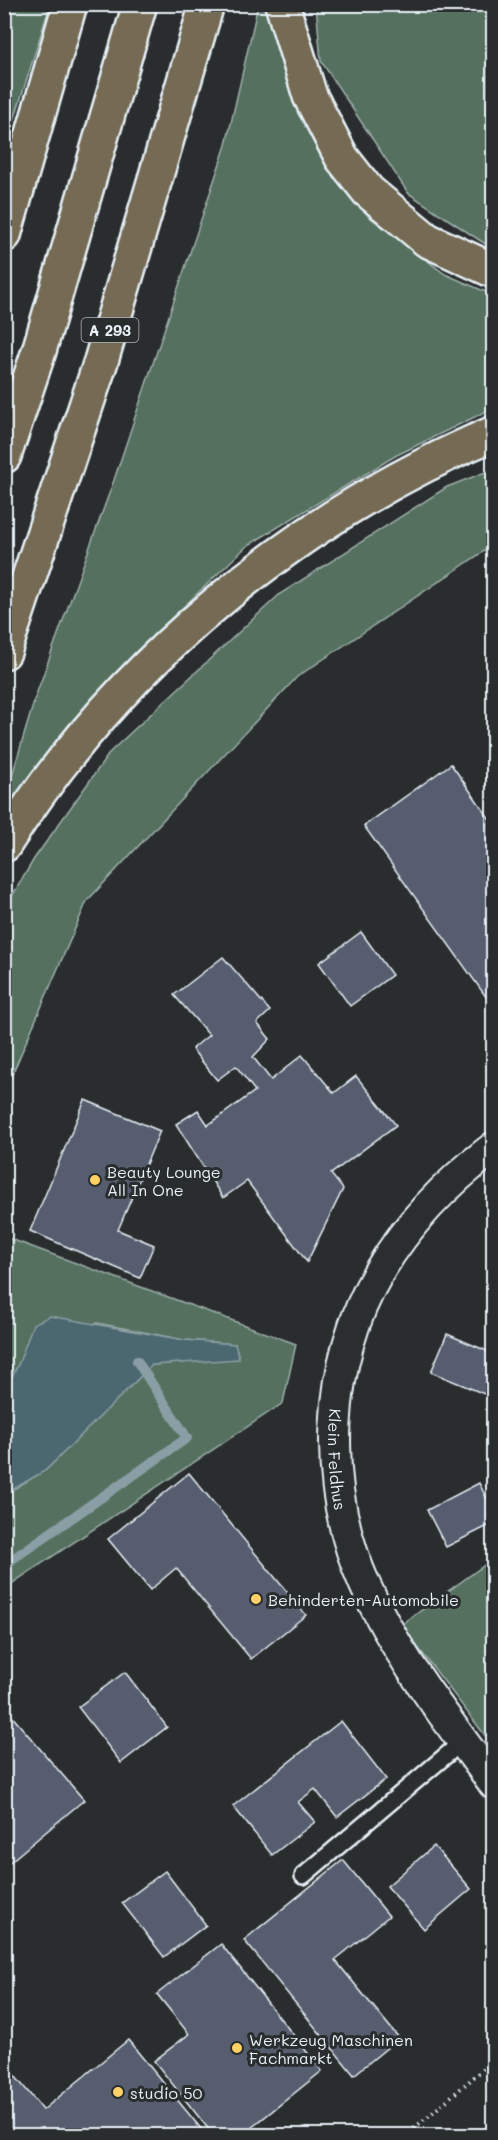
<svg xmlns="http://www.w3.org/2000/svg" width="498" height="2140" font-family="Mali,sans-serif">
  <rect width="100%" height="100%" fill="#2a2d2e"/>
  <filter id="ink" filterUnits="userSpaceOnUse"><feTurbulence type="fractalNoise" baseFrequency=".0167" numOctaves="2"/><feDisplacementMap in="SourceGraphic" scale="12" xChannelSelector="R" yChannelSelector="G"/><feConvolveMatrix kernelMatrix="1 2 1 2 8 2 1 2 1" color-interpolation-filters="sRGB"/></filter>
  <g filter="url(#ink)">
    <g fill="#54705f" stroke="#9eb0ac" stroke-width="1.5">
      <path d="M5,4L50,5L5,149L4,5Z"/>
      <path d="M258,5H264L298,114L368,216L445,274L493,295V408L395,456L247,546L134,654L5,815V799L36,695L114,480L226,145Z"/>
      <path d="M316,5H493V249L408,193L321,61Z"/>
      <path d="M493,469V545L297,677L87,901L5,1091V908L34,859L111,751L280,594L447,487Z"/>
      <path d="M5,1237L296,1344L283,1403L5,1588V1494L46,1470L152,1365L239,1358L235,1344L184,1340L97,1323L19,1363L5,1391Z"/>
      <path d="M493,1559V1746L401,1625Z"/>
    </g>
    <path fill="#4b676f" stroke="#8a9ea6" stroke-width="1.5" d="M50,1316L184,1340L235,1344L239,1359L152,1365L46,1470L5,1494V1391L19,1363L33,1324Z"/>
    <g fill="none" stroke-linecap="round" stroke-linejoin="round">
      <path stroke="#8a9ea6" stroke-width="10" d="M4,1565L187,1438L137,1361"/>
    </g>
    <g fill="#575d6e" stroke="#e8f1f8" stroke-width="1.5">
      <path d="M451,764L494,825V1008L364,826Z"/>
      <path d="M361,932L392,975L350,1006L319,963Z"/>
      <path d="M223,957L270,1011L257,1023L270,1039L253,1057L271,1080L302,1055L334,1093L356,1076L396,1125L331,1174L343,1189L307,1262L247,1181L223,1198L176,1124L198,1110L208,1125L255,1091L236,1066L217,1080L192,1049L209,1035L174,995Z"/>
      <path d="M85,1100L160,1131L118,1230L154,1245L140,1278L30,1231Z"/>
      <path d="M447,1334L494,1354V1398L431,1372Z"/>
      <path d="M189,1473L306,1615L251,1659L176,1568L150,1590L108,1539Z"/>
      <path d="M479,1483L494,1513V1523L446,1547L427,1510Z"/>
      <path d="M125,1672L167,1727L121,1763L78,1707Z"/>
      <path d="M4,1707L84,1800L4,1867Z"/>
      <path d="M341,1721L386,1779L337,1817L315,1789L298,1802L315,1822L272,1855L233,1806Z"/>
      <path d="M434,1846L471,1889L424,1929L387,1886Z"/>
      <path d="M343,1860L389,1916L335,1960L399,2038L354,2075L244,1940Z"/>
      <path d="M165,1871L206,1925L164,1957L122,1903Z"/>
      <path d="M221,1944L322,2071L241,2136H214L154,2061L189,2034L157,1994Z"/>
      <path d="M128,2040L207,2136H4V2074L10,2070L43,2110Z"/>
    </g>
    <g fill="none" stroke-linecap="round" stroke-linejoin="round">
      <defs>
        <path id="service" d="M303,1876L463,1741"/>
        <g id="minor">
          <path id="s1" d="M494,1147C449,1181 409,1221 380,1270C325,1363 321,1487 365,1585C397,1657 448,1720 494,1784"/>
        </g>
        <g id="motorway">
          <path d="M282,4L310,96L342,158L368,191L427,240L494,271"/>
          <path d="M4,235L70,4"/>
          <path d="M4,456L39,351L140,4"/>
          <path d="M4,652L101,361L207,4"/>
          <path d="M4,845C119,662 296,517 494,433"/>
        </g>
      </defs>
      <use href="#service" stroke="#e8f1f8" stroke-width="20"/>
      <use href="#minor" stroke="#e8f1f8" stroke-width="34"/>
      <use href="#motorway" stroke="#e8f1f8" stroke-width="38"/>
      <path stroke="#e8f1f8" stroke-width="4" stroke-dasharray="1.5 4.5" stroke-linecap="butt" d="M405,2136L494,2060"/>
      <use href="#service" stroke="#2a2d2e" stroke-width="15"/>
      <use href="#minor" stroke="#2a2d2e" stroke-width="30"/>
      <use href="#motorway" stroke="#746b52" stroke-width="33"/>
    </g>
  </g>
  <g fill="#ffd166" stroke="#2a2d2e" stroke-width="2">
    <circle cx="95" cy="1180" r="6"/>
    <circle cx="256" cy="1599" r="6"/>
    <circle cx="237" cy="2048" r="6"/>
    <circle cx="118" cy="2092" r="6"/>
  </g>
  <g text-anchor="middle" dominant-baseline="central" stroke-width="6" stroke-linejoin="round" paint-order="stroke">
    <rect fill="#2a2d2e" stroke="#afb6bb" stroke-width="1.5" x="81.5" y="318" width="57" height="24" rx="4.5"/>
    <g font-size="15" font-weight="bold" fill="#e8f1f8">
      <text x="110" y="330">A 293</text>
    </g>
    <g font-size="16" fill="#e8f1f8" stroke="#2a2d2e" text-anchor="start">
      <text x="107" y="1171">Beauty Lounge<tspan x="107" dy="18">All In One</tspan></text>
      <text x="268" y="1599">Behinderten-Automobile</text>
      <text x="249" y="2039">Werkzeug Maschinen<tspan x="249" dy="18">Fachmarkt</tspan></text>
      <text x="130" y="2092">studio 50</text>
    </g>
    <g font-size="16" fill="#e8f1f8" stroke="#2a2d2e">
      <text stroke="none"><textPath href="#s1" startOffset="366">Klein Feldhus</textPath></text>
    </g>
  </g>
  <rect width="498" height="2140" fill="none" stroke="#2a2d2e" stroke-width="24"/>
  <rect x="12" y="12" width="474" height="2116" fill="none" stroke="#e8f1f8" stroke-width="2" filter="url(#ink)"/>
</svg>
